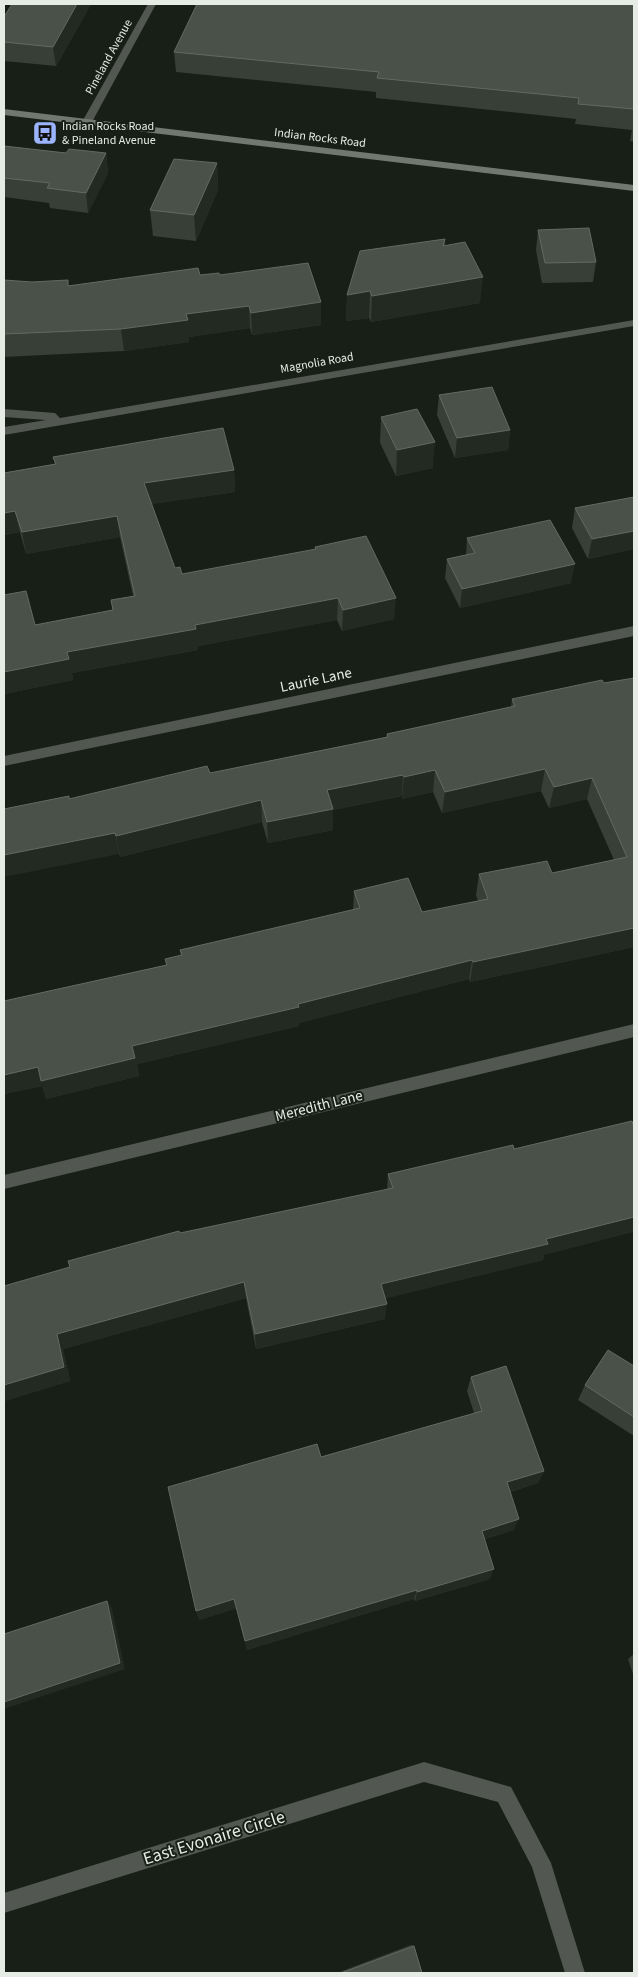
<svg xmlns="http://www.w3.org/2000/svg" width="638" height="1977" font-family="'Source Sans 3',sans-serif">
  <rect width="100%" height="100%" fill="#171f16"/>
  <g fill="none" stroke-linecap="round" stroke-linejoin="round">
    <g fill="#535752" fill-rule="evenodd">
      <path d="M148,4H156L92,122L84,124L82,122Z"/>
      <path d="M634,320V326L4,435V427L46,420L4,417V409L55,413L60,418Z"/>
      <path d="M634,626V636L4,766V756Z"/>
      <path d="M634,1024V1037L4,1189V1175Z"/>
      <path d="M424,1762L511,1787L551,1863L585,1973H565L532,1867L498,1802L424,1782L4,1913V1893Z"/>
    </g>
    <path fill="#727871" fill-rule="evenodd" d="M4,109L634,185V191L4,115Z"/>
  </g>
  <g fill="#373f36">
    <path d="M91,4L56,66L4,61V17Z"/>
    <path d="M634,5V142L630,141L632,130L575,124L576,119L376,98V92L176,72L174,52Z"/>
    <path d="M4,146L66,153H106L108,173L88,213L50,208L49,203L4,197Z"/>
    <path d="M217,163L218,190L196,241L153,236L150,210Z"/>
    <path d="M538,230L596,262L593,282L542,283L536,250Z"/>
    <path d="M445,239V245L480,303L371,322L369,318L346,321L347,295Z"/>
    <path d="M200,275H220L321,325L252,335L250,328L189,337V342L124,351L4,357V280L69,286Z"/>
    <path d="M439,395L510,430L508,450L455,458L437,415Z"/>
    <path d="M381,417L433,468L396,476L380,443Z"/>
    <path d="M53,457L234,470L235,492L151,504L175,568L182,574L315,550V547L394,619L342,631L337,620L198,646V650L72,673L73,680L4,694V595L35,625L113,610L111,600L133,596L120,537L26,554L20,532L4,535V473L55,464Z"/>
    <path d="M634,497V549L588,559L572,528L575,508Z"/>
    <path d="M467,538L571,583L460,608L445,578L447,559L466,555Z"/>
    <path d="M634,678V947L470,982L469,979L299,1023V1026L137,1064L139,1076L46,1099L42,1086L4,1094V1001L166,965L165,959L181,956L180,950L353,910L354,891L422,912L478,901L476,895L479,874L552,873L614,860L587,799L549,808L541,791L442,813L433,792L402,799V796L333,810V830L268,843L262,822L120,857L119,854L69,799L210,773L386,737L387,734L511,707L512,699Z"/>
    <path d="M388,1174L544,1255L543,1260L385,1298V1319L256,1349L246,1298L63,1349L70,1381L4,1401L70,1267L180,1233L387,1190Z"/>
    <path d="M634,1366V1436L578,1400L585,1385Z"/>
    <path d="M471,1377L544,1471L538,1483L510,1492L514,1530L485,1539L490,1579L415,1601L414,1599L247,1650L237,1608L199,1620L321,1457L474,1413L467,1391Z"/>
    <path d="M634,1654V1677L628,1659Z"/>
    <path d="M411,1945L414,1946L422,1973H337Z"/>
  </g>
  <g fill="#222a21">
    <path d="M77,4H91L56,66L53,47Z"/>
    <path d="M106,153L108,173L88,213L86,193Z"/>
    <path d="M217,163L218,190L196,241L194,215Z"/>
    <path d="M483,277L480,303L371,322L372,296Z"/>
    <path d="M370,291L369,318L346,321L347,295Z"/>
    <path d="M321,302V325L252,335L251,313Z"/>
    <path d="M249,306L250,328L189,337V342L124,351L121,329L186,314Z"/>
    <path d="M510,430L508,450L455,458L457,438Z"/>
    <path d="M435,442L433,468L396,476L397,450Z"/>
    <path d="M234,470L235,492L146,505L144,483Z"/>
    <path d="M15,511L20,532L4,535V513Z"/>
    <path d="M117,516L120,537L26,554L22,532Z"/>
    <path d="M634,531V549L588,559L592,539Z"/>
    <path d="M575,564L571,583L460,608L462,589Z"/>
    <path d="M338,598L337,620L198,646V650L72,673L73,680L4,694V672L67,652L195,625Z"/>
    <path d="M396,598L394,619L342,631L343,610Z"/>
    <path d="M545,769L541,791L442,813L445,792Z"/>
    <path d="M435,770L433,792L402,799L404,777Z"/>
    <path d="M403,775L402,796L333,810V830L268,843L267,822L327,790Z"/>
    <path d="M592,778L587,799L549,808L554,787Z"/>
    <path d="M261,800L262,822L120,857L116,836Z"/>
    <path d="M115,833L119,854L4,877V855Z"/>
    <path d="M634,928V947L470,982L473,962Z"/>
    <path d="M472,960L469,979L299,1023V1026L137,1064L139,1076L46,1099L42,1086L4,1094V1075L132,1046Z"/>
    <path d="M634,1217V1232L544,1255L543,1260L380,1300L381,1284L546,1239Z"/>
    <path d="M244,1282L246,1298L63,1349L70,1381L4,1401V1385L57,1334Z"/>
    <path d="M387,1304L385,1319L256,1349L255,1334Z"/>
    <path d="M544,1471L538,1483L502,1494L507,1482Z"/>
    <path d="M519,1519L514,1530L478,1541L482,1531Z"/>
    <path d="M494,1569L490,1579L415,1601L417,1592Z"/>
    <path d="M417,1590L414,1599L247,1650L245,1641Z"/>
    <path d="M234,1599L237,1608L199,1620L196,1611Z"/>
    <path d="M107,1601L112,1608L125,1669L4,1709V1702Z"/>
  </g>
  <g fill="#4a5149" stroke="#626a61">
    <path d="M12,4H77L53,47L4,42V17Z"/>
    <path d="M197,4H626L634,5V109L578,104L579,98L377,78L379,72L174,52Z"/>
    <path d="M4,146L66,153L69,149L106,153L86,193L47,188L50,183L4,178Z"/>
    <path d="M174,159L217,163L194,215L150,210Z"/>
    <path d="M589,228L596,262L545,263L538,230Z"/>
    <path d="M445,239L443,246L465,242L483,277L372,296L370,291L347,295L360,251Z"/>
    <path d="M308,263L321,302L251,313L249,306L186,314L188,320L121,329L4,334V280L32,282L68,280V286L198,268L200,275L219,273L220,275Z"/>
    <path d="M492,387L510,430L457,438L439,395Z"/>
    <path d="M417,409L435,442L397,450L381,417Z"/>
    <path d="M223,428L234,470L144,483L175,568L180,567L182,574L316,549L315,547L366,536L396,598L343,610L338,598L195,625L196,629L67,652L69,659L4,672V595L26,591L35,625L113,610L111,600L135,596L117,516L22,532L15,511L4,513V473L56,464L53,457Z"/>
    <path d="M634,497V531L592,539L575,508Z"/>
    <path d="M550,520L575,564L462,589L447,559L475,553L467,538Z"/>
    <path d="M634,678V928L473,962L472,960L298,1004L299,1007L132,1046L135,1058L41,1081L38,1067L4,1075V1001L167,965L165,959L182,955L180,950L360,908L354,891L408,878L422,912L488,899L479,874L547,861L552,873L627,857L592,778L554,787L545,769L445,792L435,770L404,777L403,775L327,790L333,809L267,822L261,800L116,836L115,833L4,855V809L69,796V799L207,766L210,773L388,737L387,734L515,706L512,699L602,680L604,683Z"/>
    <path d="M632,1121L634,1128V1217L546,1239L548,1244L381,1284L387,1304L255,1334L244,1282L57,1334L64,1367L4,1385V1286L70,1267L68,1261L179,1231L180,1233L393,1188L388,1174L513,1145L514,1149Z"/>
    <path d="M608,1350L634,1366V1417L585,1385Z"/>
    <path d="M506,1366L544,1471L507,1482L519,1519L482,1531L494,1569L417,1592V1590L245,1641L234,1599L196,1611L168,1487L317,1444L321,1457L482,1411L471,1377Z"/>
    <path d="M107,1601L120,1663L4,1702V1634Z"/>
    <path d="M414,1946L422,1973H341Z"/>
  </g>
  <defs>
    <symbol id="bus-square" viewBox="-11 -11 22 22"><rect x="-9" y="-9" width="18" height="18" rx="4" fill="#9bb4fd" stroke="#171f16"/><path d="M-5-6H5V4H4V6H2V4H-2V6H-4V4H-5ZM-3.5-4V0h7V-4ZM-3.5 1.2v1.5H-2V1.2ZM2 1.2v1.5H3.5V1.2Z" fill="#111"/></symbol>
  </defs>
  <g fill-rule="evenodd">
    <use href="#bus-square" x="31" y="119" width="28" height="28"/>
  </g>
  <g text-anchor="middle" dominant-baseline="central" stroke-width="4" stroke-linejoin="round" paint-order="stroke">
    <g font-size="12" fill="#e6ebe5" stroke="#171f16">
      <text transform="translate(109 57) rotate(-61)">Pineland Avenue</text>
      <text transform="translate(320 138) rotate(7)">Indian Rocks Road</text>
      <text transform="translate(317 363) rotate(-10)">Magnolia Road</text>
    </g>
    <g font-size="12" fill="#e6ebe5" stroke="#171f16" text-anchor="start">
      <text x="62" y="126">Indian Rocks Road<tspan x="62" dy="14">&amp; Pineland Avenue</tspan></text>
    </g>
    <g font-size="15" fill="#e6ebe5" stroke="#171f16">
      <text transform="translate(316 680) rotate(-12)">Laurie Lane</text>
      <text transform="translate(319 1106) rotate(-14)">Meredith Lane</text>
    </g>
    <g font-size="18" fill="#e6ebe5" stroke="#171f16">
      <text transform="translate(214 1838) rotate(-17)">East Evonaire Circle</text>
    </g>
  </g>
  <rect width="638" height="1977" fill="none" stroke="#e6ebe5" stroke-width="10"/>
</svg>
